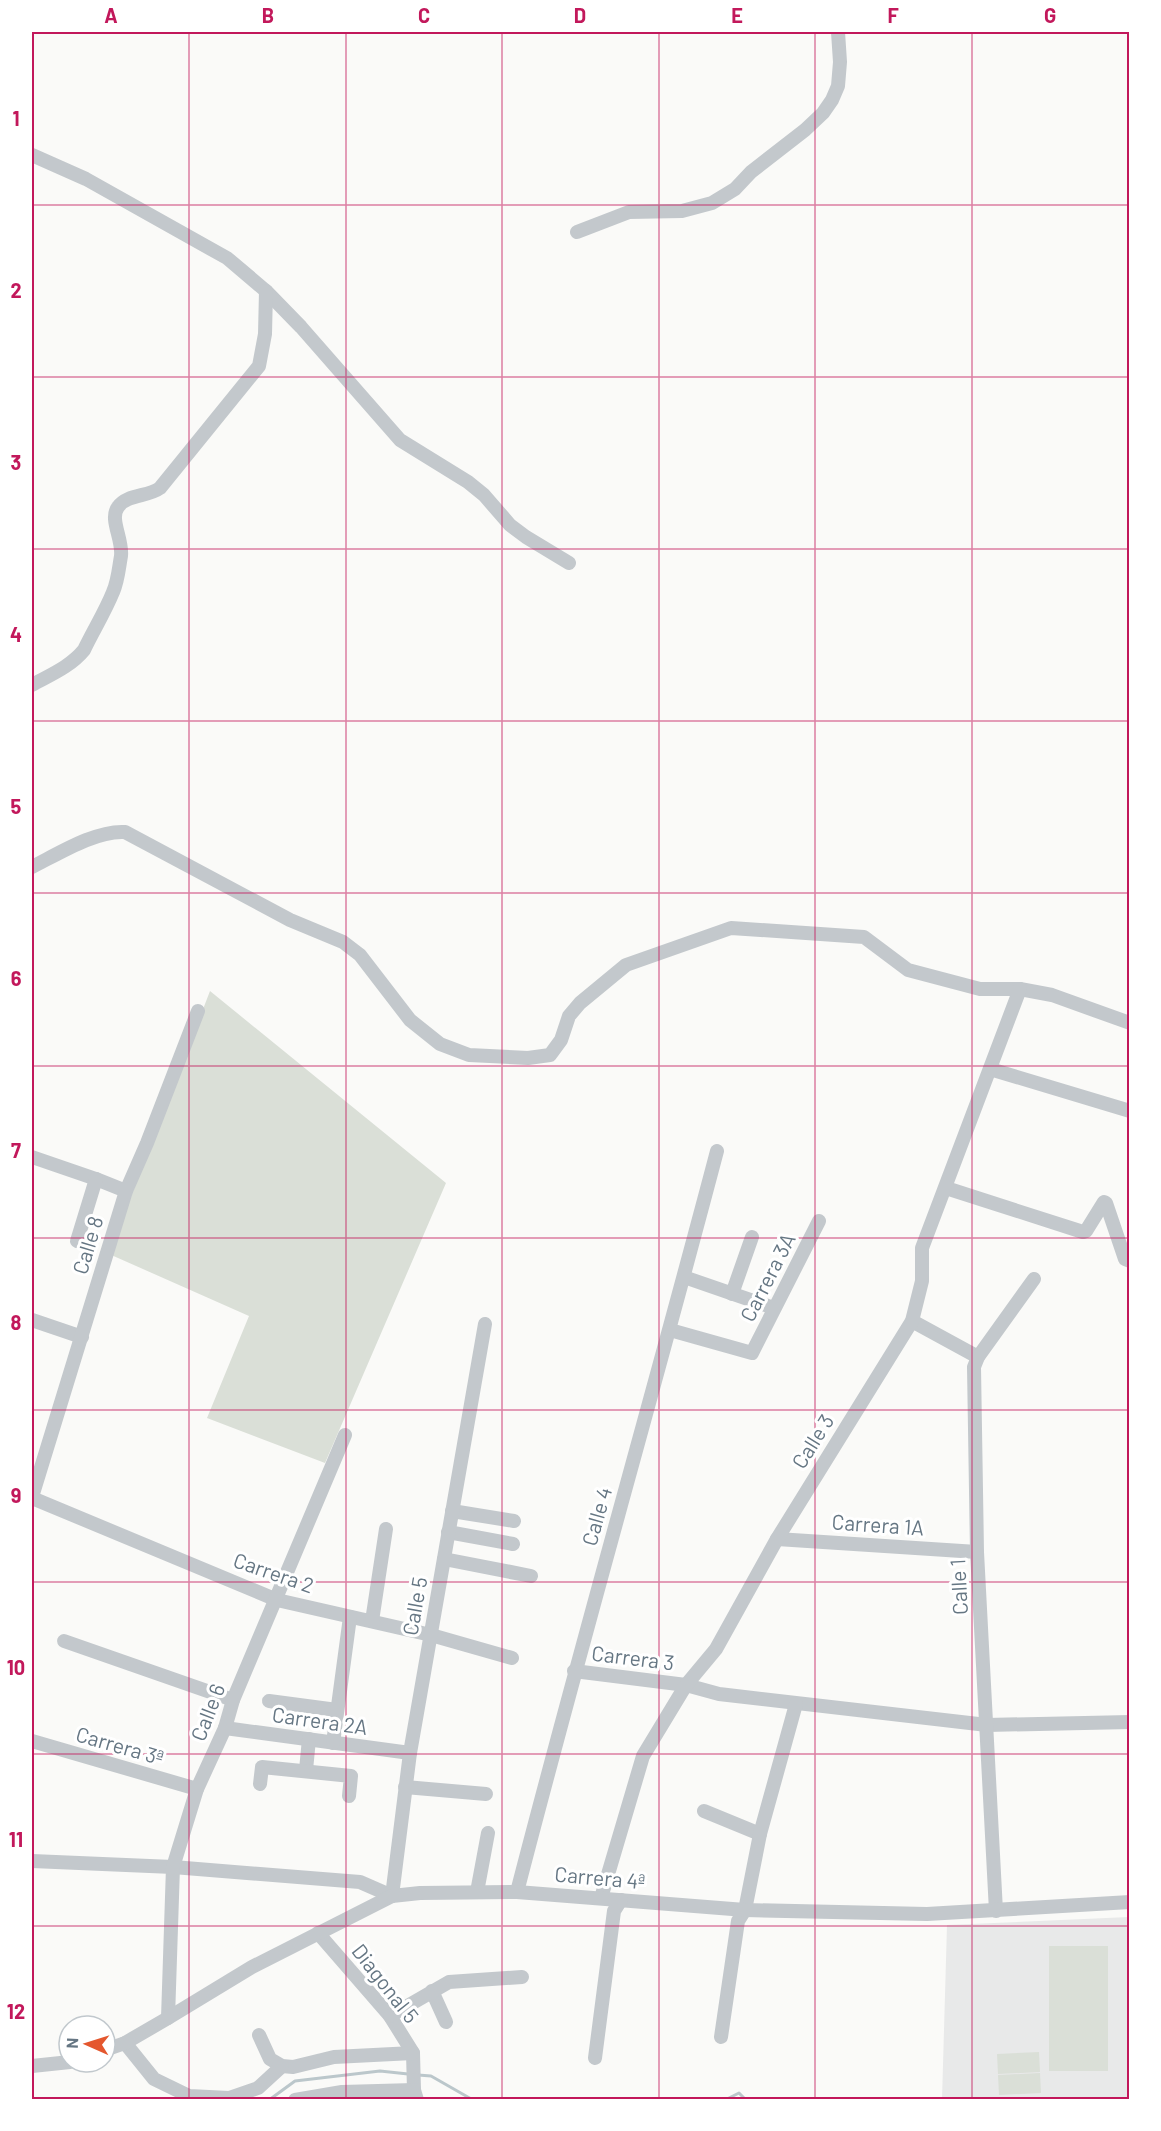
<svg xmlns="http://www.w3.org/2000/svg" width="1161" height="2131" font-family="Barlow,sans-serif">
  <rect width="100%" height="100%" fill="#fafaf8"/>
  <path fill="#e8e9e9" d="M1129,1917L1127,2051L1129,2066V2099L942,2100L947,1925Z"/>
  <g fill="#dadfd7">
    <path d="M210,991L446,1183L325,1463L207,1418L249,1316L109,1254Z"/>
    <rect x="1049" y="1946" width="59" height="125"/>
    <path d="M1039,2052L1040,2072L998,2074L997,2054Z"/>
    <path d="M1040,2073L1041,2093L999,2095L998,2075Z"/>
  </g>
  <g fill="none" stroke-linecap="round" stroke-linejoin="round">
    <g stroke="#bbc7cb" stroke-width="3">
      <path d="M418,2075L431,2076L473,2100"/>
      <path d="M269,2100L295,2081L380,2071L408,2074"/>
      <path d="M725,2100L739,2093L746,2100"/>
    </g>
    <g stroke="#c3c8cc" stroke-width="14">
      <path d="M32,155L86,179L227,258L266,291L301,327L400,440L468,482L484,495L510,525L526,537L569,563"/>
      <path d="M577,232L629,212L682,211L712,203L735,189L751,172L805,130L823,113L832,100L838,86L840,62L838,32"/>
      <path d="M32,685C50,675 70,667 84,650C93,631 105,612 113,592C118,581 119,567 121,556C123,539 109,519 118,507C127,494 148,497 160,488L259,366L265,334L266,291"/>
      <path d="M32,867C58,854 96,830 125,832L290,920L343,942L360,955L410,1020L440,1044L469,1055L528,1058L550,1055L561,1040L569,1016L580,1003L626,965L731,928L864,937L908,970L980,989H1020L1052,995L1130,1023"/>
      <path d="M990,1069L1130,1111"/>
      <path d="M32,1157L96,1179L126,1191"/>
      <path d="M946,1188L1083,1232L1086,1231L1104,1202L1106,1203L1125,1259L1130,1261"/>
      <path d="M77,1241L96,1179"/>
      <path d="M684,1277L774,1308"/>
      <path d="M732,1294L752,1237"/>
      <path d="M32,1320L82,1337"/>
      <path d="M912,1321L978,1357"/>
      <path d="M670,1330L752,1353L819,1221"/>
      <path d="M32,1497L126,1191L147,1143L198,1011"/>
      <path d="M32,1498L277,1600L431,1635L512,1658"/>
      <path d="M452,1511L514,1521"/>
      <path d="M448,1532L513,1544"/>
      <path d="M777,1539L977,1552"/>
      <path d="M444,1559L531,1576"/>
      <path d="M372,1621L386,1529"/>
      <path d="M64,1641L233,1700"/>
      <path d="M574,1671L686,1685L719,1694L987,1725L1130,1722"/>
      <path d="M269,1701L337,1710"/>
      <path d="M225,1728L410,1753"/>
      <path d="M32,1741L197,1789"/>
      <path d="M333,1743L350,1617"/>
      <path d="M306,1770L309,1739"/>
      <path d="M260,1784L262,1767L351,1776L349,1796"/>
      <path d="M405,1787L486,1794"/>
      <path d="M704,1811L760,1834"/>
      <path d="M32,1861L173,1867L360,1882L392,1896"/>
      <path d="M477,1892L488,1833"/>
      <path d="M517,1892C581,1644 652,1398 717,1151"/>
      <path d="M392,1896L410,1753L485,1324"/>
      <path d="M601,1898L643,1756L686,1685L716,1649L777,1539L912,1321L922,1281V1248L1020,989"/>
      <path d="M996,1911L977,1552L974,1367L978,1357L1034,1279"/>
      <path d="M318,1933L390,2016L413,2053L414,2090L417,2100"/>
      <path d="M432,1991L446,2022"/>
      <path d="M390,2016L449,1982L522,1977"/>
      <path d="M168,2018L173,1867L197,1789L225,1728L233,1700L345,1435"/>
      <path d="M259,2035L270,2059L282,2066L293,2067L334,2057L413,2053"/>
      <path d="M721,2037L738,1921L745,1910L760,1834L796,1704"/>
      <path d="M125,2043L154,2079L189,2096L229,2098L258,2088L282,2066"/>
      <path d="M105,2050L125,2043L168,2018L252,1967L392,1896L420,1893L517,1892L745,1910L927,1914L1130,1902"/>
      <path d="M595,2058L614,1911L621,1900"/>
      <path d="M32,2066L70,2062"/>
      <path d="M295,2100L342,2092L414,2090"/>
    </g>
  </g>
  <path fill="none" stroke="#c2185b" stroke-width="1.5" stroke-opacity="0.55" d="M189,32V2100M346,32V2100M502,32V2100M659,32V2100M815,32V2100M972,32V2100M32,205H1130M32,377H1130M32,549H1130M32,721H1130M32,893H1130M32,1066H1130M32,1238H1130M32,1410H1130M32,1582H1130M32,1754H1130M32,1926H1130"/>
  <g text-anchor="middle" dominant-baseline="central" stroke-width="6" stroke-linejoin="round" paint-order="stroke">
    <g font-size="21" fill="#657683" stroke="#fff">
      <text transform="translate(87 1245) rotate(-73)">Calle 8</text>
      <text transform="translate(767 1277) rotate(-63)">Carrera 3A</text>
      <text transform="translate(812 1441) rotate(-58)">Calle 3</text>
      <text transform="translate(596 1516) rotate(-74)">Calle 4</text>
      <text transform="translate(878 1524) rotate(4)">Carrera 1A</text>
      <text transform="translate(274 1572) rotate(19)">Carrera 2</text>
      <text transform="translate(958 1587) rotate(-93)">Calle 1</text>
      <text transform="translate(414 1606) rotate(-80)">Calle 5</text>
      <text transform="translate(633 1657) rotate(7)">Carrera 3</text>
      <text transform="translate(207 1712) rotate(-69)">Calle 6</text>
      <text transform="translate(320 1720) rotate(8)">Carrera 2A</text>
      <text transform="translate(120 1745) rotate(16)">Carrera 3ª</text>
      <text transform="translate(600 1877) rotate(5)">Carrera 4ª</text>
      <text transform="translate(386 1983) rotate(52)">Diagonal 5</text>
    </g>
  </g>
  <rect width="1161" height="2131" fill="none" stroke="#ffffff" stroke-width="66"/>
  <g transform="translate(87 2044) rotate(273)"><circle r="28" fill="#ffffff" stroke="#c1c8cd" stroke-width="1.5"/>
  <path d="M0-4.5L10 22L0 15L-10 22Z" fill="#e4572e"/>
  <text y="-9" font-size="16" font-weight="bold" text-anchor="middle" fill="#657683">N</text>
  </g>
  <rect x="33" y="33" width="1095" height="2065" fill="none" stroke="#c2185b" stroke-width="2"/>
  <g font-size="20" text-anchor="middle" font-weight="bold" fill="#c2185b">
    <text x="111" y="23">A</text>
    <text x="268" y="23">B</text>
    <text x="424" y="23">C</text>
    <text x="580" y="23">D</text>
    <text x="737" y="23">E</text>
    <text x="893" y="23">F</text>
    <text x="1050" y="23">G</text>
    <text x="16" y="126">1</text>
    <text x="16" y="298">2</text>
    <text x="16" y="470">3</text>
    <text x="16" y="642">4</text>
    <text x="16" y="814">5</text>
    <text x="16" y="986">6</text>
    <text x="16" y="1158">7</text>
    <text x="16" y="1330">8</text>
    <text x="16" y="1503">9</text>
    <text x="16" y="1675">10</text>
    <text x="16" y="1847">11</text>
    <text x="16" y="2019">12</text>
  </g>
</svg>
